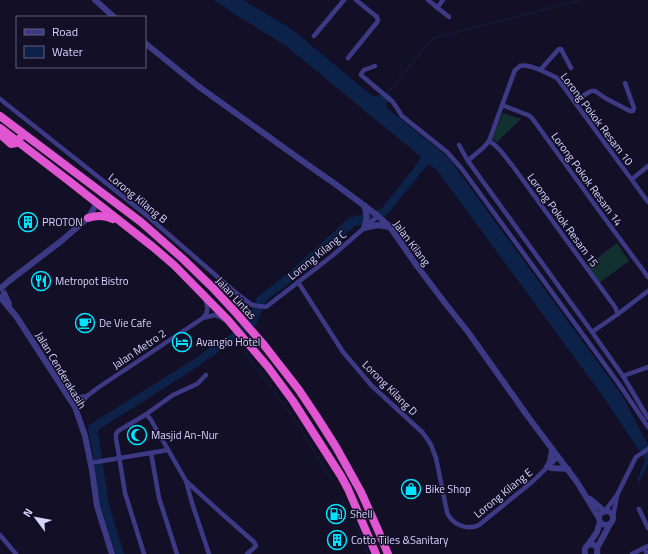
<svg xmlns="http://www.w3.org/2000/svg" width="648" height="554" font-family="'Titillium Web',sans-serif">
  <rect width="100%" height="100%" fill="#130f26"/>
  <g fill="#12302f">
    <path d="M503,113L521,119L497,142L492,138Z"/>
    <path d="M617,243L629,261L599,283L587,266Z"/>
  </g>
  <path fill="#0c2248" d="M214,0H243L293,30L371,95C377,98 380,95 384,91L392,97L386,105L387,108L448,157L621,394L625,401L648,445V464L639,482L637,481L645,460L644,458L602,395L439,173L433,167L428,164L387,215L361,225H356L292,281L266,301L255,327L188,373L98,430V431L109,505L124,554H116L100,505L94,460L88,428L89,425L183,366L231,334L248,319L257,297L286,275L349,218L381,209L413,169L421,157L286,46L233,13Z"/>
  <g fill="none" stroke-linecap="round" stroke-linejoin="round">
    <g stroke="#0c2248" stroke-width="1">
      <path d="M387,94L430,41L434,38L581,0"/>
      <path d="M237,342L298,424L319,460L333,481"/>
      <path d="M340,496L344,504H346"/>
      <path d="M356,525L361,538"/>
      <path d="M363,543L368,554"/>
    </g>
    <g stroke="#3d3a85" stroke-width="4.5">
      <path d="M428,0L449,17"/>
      <path d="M437,8L443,0"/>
      <path d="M314,36L344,0"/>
      <path d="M348,58L378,21L377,17L356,0"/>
      <path d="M375,66L364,70L361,74V75L393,102L402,116L447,152L462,169L619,384L648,427"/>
      <path d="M541,69L559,49H561L571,68"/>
      <path d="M0,99L145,214L235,292L252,305L266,307L332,256L378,216"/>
      <path d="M574,101L591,91H595L605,98L630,111H633L634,108L625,83"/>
      <path d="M502,105L528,115L532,118L603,216L648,277"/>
      <path d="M489,141C499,146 505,157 512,165L615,307L618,314"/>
      <path d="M459,145L468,161"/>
      <path d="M632,179L648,166"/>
      <path d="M648,202L557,78C549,74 529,63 520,66C519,67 517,69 515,70L489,141C483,150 474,154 468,161L592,332L623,376L648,418"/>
      <path d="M298,282L343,352L372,386L409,420L423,433L428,440L431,445L436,458L447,512C451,524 467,531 479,525L532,482L558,457"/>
      <path d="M203,318L215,315L224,319"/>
      <path d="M592,332L618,314L648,291"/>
      <path d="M623,376L648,367"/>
      <path d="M68,397L75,398L87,396"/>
      <path d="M75,407L84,400L87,396L99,387L203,318C209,312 208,306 205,299"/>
      <path d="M145,415L173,395L197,384L206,375"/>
      <path d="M151,453L159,498L177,554"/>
      <path d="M90,463L168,450"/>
      <path d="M187,482L220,512L254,542L256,546L254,548L247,554"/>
      <path d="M639,509L648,528"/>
      <path d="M605,511L617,495L636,457L648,449"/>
      <path d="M613,517L617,495"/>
      <path d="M0,535L16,554"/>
      <path d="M644,548L647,554"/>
      <path d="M144,554L125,493L116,438V434L118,431L145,415H147L151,420L186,481L192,503L209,554"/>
      <path d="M632,554L648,546"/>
    </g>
    <g stroke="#3d3a85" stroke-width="6">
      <path d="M95,0L114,17"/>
      <path d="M145,43L198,86L308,165L338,186L378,216L390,227L417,266L445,303L468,332L529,418L577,482L599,518"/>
      <path d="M364,228L378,225L389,227"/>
      <path d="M364,228C368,220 367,213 364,205"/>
      <path d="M1,288L9,281L60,242L88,218L97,203"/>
      <path d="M4,293L9,304"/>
      <path d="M0,297L16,316L75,407L85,436L92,470L97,506L112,554"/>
      <path d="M547,467L550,462L552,450"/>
      <path d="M551,468L568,469"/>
      <path d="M590,499L603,510L604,512"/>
      <circle cx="606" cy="518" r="7"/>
      <path d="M588,545L597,532L600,522"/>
      <path d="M597,548L610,524"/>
      <path d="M585,554C582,541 600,541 597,554"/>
    </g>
    <g stroke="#e055d1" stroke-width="8">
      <path d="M0,116L141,222L183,259L213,288L237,314L264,345L299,390L317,417L336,447L361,492L378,530L388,554"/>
      <path d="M0,128L69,181L153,247L174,265L228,320L268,367L293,401L341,476L348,489L376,554"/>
      <path d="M0,134L11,144L16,143L20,138"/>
      <path d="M88,218C97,215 104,215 113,219"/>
    </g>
  </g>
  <defs>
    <symbol id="building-ring" viewBox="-11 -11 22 22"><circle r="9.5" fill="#130f26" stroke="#00e5ff" stroke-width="1.5"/><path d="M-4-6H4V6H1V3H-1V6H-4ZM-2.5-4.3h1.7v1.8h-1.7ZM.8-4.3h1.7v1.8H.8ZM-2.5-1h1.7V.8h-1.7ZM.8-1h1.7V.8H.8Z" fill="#00e5ff"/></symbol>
    <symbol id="restaurant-ring" viewBox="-11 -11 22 22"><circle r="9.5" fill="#130f26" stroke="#00e5ff" stroke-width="1.5"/><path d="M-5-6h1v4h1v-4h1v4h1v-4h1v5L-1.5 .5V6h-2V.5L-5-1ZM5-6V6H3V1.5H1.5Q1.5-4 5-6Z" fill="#00e5ff"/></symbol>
    <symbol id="cafe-ring" viewBox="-11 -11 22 22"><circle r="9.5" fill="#130f26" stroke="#00e5ff" stroke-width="1.5"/><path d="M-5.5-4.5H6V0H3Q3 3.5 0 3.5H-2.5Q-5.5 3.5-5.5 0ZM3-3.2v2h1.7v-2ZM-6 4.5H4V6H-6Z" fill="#00e5ff"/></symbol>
    <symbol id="hotel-ring" viewBox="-11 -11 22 22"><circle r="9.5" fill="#130f26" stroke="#00e5ff" stroke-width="1.5"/><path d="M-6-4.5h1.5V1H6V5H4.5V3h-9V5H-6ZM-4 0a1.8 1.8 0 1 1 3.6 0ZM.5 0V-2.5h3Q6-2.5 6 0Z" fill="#00e5ff"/></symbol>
    <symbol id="mosque-ring" viewBox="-11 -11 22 22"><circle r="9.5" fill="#130f26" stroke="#00e5ff" stroke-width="1.5"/><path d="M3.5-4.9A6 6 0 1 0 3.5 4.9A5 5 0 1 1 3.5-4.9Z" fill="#00e5ff"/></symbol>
    <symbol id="shop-ring" viewBox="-11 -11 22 22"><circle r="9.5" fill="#130f26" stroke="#00e5ff" stroke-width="1.5"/><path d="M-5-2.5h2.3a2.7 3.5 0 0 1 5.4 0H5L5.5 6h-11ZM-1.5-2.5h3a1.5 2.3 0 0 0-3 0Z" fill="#00e5ff"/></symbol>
    <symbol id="fuel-ring" viewBox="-11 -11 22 22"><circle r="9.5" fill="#130f26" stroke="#00e5ff" stroke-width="1.5"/><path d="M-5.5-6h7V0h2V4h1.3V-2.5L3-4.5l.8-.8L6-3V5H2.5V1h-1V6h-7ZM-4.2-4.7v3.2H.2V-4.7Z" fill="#00e5ff"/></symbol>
  </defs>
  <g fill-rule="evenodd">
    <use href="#building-ring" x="17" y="211" width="22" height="22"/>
    <use href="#restaurant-ring" x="30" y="270" width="22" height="22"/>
    <use href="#cafe-ring" x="74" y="312" width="22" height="22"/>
    <use href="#hotel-ring" x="171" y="331" width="22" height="22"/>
    <use href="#mosque-ring" x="126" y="424" width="22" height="22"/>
    <use href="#shop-ring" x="400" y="478" width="22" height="22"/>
    <use href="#fuel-ring" x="325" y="503" width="22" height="22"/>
    <use href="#building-ring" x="326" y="529" width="22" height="22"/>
  </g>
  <g text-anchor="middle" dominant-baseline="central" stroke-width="3" stroke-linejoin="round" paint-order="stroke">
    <g font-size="11" fill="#d9d4ff" stroke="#130f26">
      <text transform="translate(597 119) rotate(53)">Lorong Pokok Resam 10</text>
      <text transform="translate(587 179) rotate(54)">Lorong Pokok Resam 14</text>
      <text transform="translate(138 198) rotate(39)">Lorong Kilang B</text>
      <text transform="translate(563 220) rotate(54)">Lorong Pokok Resam 15</text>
      <text transform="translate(412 243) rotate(53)">Jalan Kilang</text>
      <text transform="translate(317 255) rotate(-39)">Lorong Kilang C</text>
      <text transform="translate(236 298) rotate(47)">Jalan Lintas</text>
      <text transform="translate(139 349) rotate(-34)">Jalan Metro 2</text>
      <text transform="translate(61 370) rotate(59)">Jalan Cenderakasih</text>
      <text transform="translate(390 388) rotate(45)">Lorong Kilang D</text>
      <text transform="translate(503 493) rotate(-39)">Lorong Kilang E</text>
    </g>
    <g font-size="11" fill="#d9d4ff" stroke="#130f26" text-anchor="start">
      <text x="42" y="222">PROTON</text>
      <text x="55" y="281">Metropot Bistro</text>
      <text x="99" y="323">De Vie Cafe</text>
      <text x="196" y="342">Avangio Hotel</text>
      <text x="151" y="435">Masjid An-Nur</text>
      <text x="425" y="489">Bike Shop</text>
      <text x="350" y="514">Shell</text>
      <text x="351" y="540">Cotto Tiles &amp;Sanitary</text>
    </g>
  </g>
  <rect x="16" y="16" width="130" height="52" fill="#130f26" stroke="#625e7d"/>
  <rect x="24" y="29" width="20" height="6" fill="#3d3a85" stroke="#625e7d"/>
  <text x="52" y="36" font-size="12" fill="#d9d4ff">Road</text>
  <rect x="24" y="46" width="20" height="12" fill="#0c2248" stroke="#625e7d"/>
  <text x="52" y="56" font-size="12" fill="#d9d4ff">Water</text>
  <g transform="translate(36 518) rotate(302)" stroke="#130f26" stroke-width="3" paint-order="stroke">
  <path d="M0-3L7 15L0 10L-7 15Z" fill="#d9d4ff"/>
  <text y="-6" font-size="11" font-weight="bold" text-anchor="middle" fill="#d9d4ff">N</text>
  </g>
</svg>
